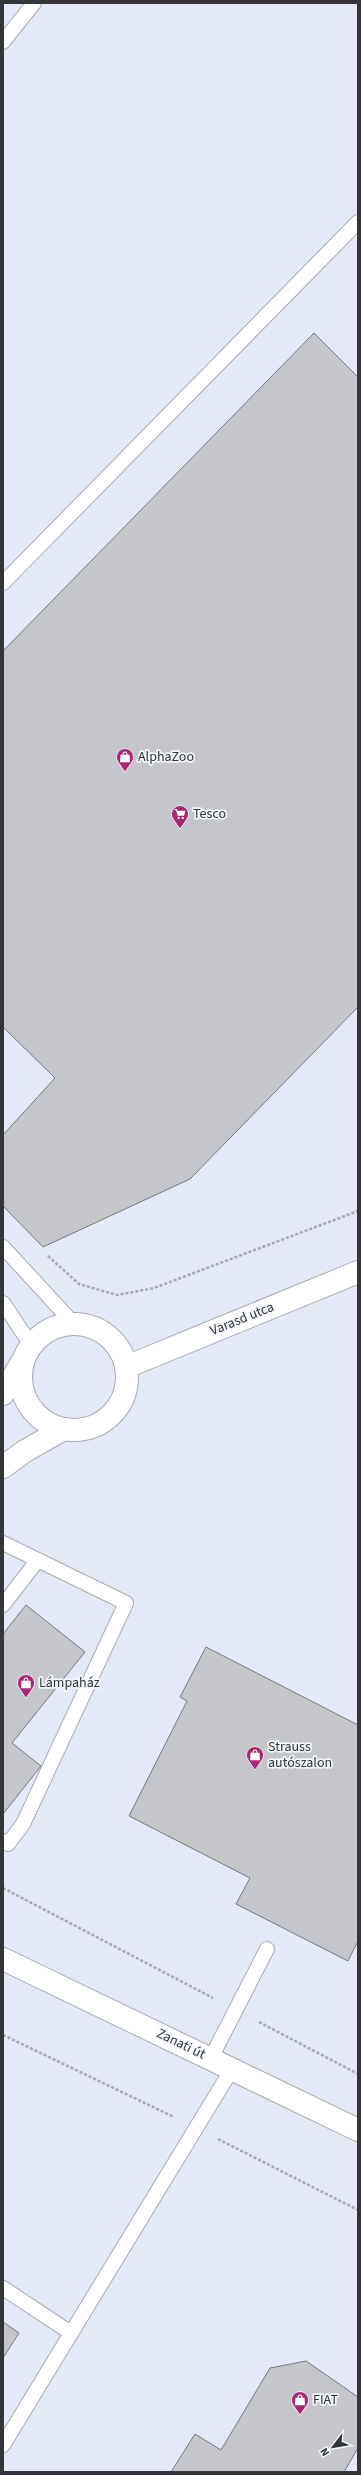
<svg xmlns="http://www.w3.org/2000/svg" width="361" height="2475" font-family="'Source Sans 3',sans-serif">
  <rect width="100%" height="100%" fill="#f3f6fc"/>
  <rect fill="#e3e9f6" x="3" y="3" width="355" height="2469"/>
  <g fill="#c4c6cc" stroke="#777a7f">
    <path d="M314,333L358,377V1007L190,1179L43,1247L3,1206V1135L55,1078L3,1027V651Z"/>
    <path d="M26,1605L85,1652L12,1743L41,1766L3,1814V1634Z"/>
    <path d="M206,1647L358,1725V1941L348,1961L236,1904L250,1878L129,1816L187,1701L180,1697Z"/>
    <path d="M3,2322L19,2333L3,2358Z"/>
    <path d="M306,2361L358,2397V2448L344,2472H171L195,2434L221,2450L270,2368Z"/>
  </g>
  <g fill="none" stroke-linecap="round" stroke-linejoin="round">
    <defs>
      <g id="lane">
        <path d="M3,42L34,3"/>
        <path d="M3,583L358,222"/>
        <path d="M3,1247L73,1323"/>
        <path d="M3,1303L31,1345"/>
        <path d="M3,1543L126,1603L23,1824L8,1844L3,1841"/>
        <path d="M3,1605L37,1561"/>
        <path d="M211,2058L267,1949"/>
        <path d="M3,2288L71,2333"/>
        <path d="M3,2445L232,2069"/>
      </g>
      <g id="street">
        <circle cx="74" cy="1377" r="53"/>
        <path d="M126,1367L358,1272"/>
        <path d="M3,1394L22,1362"/>
        <path d="M3,1467L25,1451L64,1429"/>
      </g>
      <path id="secondary" d="M3,1959L358,2130"/>
    </defs>
    <use href="#lane" stroke="#a8aab0" stroke-width="16"/>
    <use href="#street" stroke="#a8aab0" stroke-width="24"/>
    <use href="#secondary" stroke="#a8aab0" stroke-width="24"/>
    <g stroke="#a6a9ad" stroke-width="2.5" stroke-dasharray="3 2" stroke-linecap="butt">
      <path d="M48,1256L79,1284L117,1295L154,1288L358,1211"/>
      <path d="M3,1888L213,1998"/>
      <path d="M259,2022L358,2074"/>
      <path d="M3,2035L174,2117"/>
      <path d="M218,2139L358,2210"/>
    </g>
    <use href="#lane" stroke="#fff" stroke-width="14"/>
    <use href="#street" stroke="#fff" stroke-width="22"/>
    <use href="#secondary" stroke="#fff" stroke-width="22"/>
  </g>
  <defs>
    <symbol id="shop-pin" viewBox="-11 -11 22 30"><path d="M0 17L-7.5 6A9.5 9.5 0 1 1 7.5 6Z" fill="#a92773" stroke="#f3f6fc"/><path d="M-5-2.5h2.3a2.7 3.5 0 0 1 5.4 0H5L5.5 6h-11ZM-1.5-2.5h3a1.5 2.3 0 0 0-3 0Z" fill="#fff"/></symbol>
    <symbol id="supermarket-pin" viewBox="-11 -11 22 30"><path d="M0 17L-7.5 6A9.5 9.5 0 1 1 7.5 6Z" fill="#a92773" stroke="#f3f6fc"/><path d="M-6-5.5h2.5l.6 2H6L4.5 2H-2.5L-4.4-4H-6ZM-1.5 3.2a1.3 1.3 0 1 0 .1 0ZM3 3.2a1.3 1.3 0 1 0 .1 0Z" fill="#fff"/></symbol>
  </defs>
  <g fill-rule="evenodd">
    <use href="#shop-pin" x="115" y="747" width="20" height="27"/>
    <use href="#supermarket-pin" x="170" y="804" width="20" height="27"/>
    <use href="#shop-pin" x="16" y="1673" width="20" height="27"/>
    <use href="#shop-pin" x="245" y="1745" width="20" height="27"/>
    <use href="#shop-pin" x="290" y="2390" width="20" height="27"/>
  </g>
  <g text-anchor="middle" dominant-baseline="central" stroke-width="3.5" stroke-linejoin="round" paint-order="stroke">
    <g font-size="14" fill="#343538" stroke="#f3f6fc" text-anchor="start">
      <text x="138" y="757">AlphaZoo</text>
      <text x="193" y="814">Tesco</text>
      <text x="39" y="1683">Lámpaház</text>
      <text x="268" y="1747">Strauss<tspan x="268" dy="16">autószalon</tspan></text>
      <text x="313" y="2400">FIAT</text>
    </g>
    <g font-size="14" fill="#343538" stroke="#f3f6fc">
      <text transform="translate(242 1319) rotate(-22)">Varasd utca</text>
      <text transform="translate(181 2044) rotate(26)">Zanati út</text>
    </g>
  </g>
  <rect width="361" height="2475" fill="none" stroke="#343538" stroke-width="8"/>
  <g transform="translate(333 2447) rotate(239)" stroke="#f3f6fc" stroke-width="3" paint-order="stroke">
  <path d="M0-3L7 15L0 10L-7 15Z" fill="#343538"/>
  <text y="-6" font-size="11" font-weight="bold" text-anchor="middle" fill="#343538">N</text>
  </g>
</svg>
